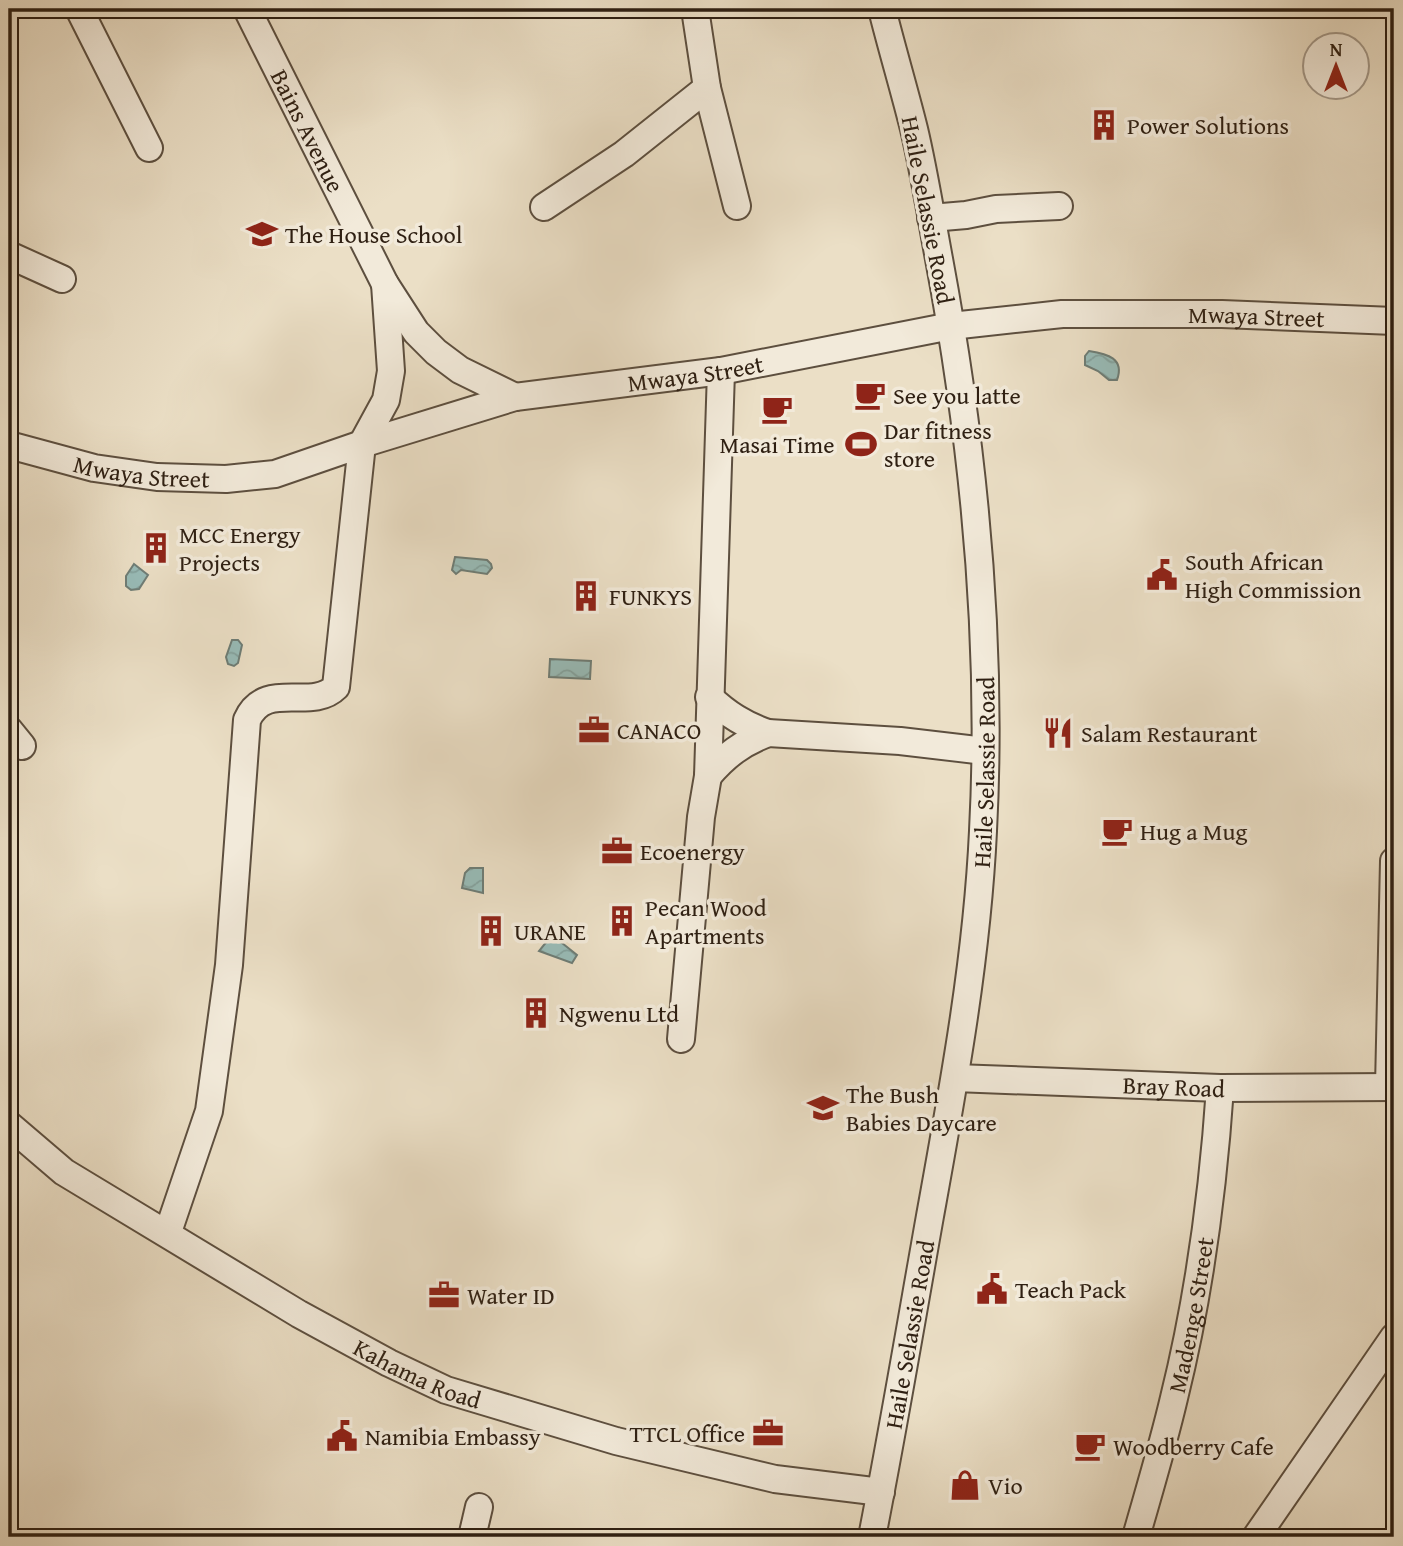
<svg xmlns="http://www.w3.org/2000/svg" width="1403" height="1546" font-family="'Gentium Book Plus',serif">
  <defs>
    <pattern id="water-waves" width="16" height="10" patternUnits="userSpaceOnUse" patternTransform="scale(1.75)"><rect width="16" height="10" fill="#98bcb8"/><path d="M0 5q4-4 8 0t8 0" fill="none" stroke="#83a19d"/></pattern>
  </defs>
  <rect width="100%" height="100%" fill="#ebdfc6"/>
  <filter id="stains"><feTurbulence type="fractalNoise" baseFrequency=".00286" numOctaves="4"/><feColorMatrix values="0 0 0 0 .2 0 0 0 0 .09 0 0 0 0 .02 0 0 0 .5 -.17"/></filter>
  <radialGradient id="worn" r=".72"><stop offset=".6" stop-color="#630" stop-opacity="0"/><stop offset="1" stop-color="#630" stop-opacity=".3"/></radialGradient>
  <g fill="url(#water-waves)" stroke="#6e7d76" stroke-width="2">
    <path d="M1089,351C1107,354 1125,358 1117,380H1109L1098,371L1085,365V356Z"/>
    <path d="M455,557L487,560L491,564L492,568L487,574L461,570L456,574L452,570Z"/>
    <path d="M134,564L148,575L139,589L131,590L126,586V576Z"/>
    <path d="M232,640H238L242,645L238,663L234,666L228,664L226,657Z"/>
    <path d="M550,659L591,661L590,679L549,677Z"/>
    <path d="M470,868H483V893L462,888L465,873Z"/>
    <path d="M552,935L577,955L572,963L539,951Z"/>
  </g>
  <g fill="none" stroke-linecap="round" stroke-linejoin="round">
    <defs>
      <g id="minor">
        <path d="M79,9L149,148"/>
        <path id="s1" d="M247,9L385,284L416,332L436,352L460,370L515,397"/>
        <path d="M695,9L707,88L737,206"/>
        <path d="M544,207L624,154L707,88"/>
        <path d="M931,218L966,215L996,209L1059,206"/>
        <path d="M9,255L62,279"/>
        <path id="s2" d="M9,445L94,468L157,477L226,479L275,474L362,444L515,397L721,371L951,326L1062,314H1222L1394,321"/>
        <path d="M709,697C727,714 744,725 768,733L900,741L985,751"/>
        <path d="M9,730L22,746"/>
        <path d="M708,776C726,755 742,743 768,733"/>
        <path d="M681,1039L701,817L708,776L721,371"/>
        <path id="s3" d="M955,1078L1220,1088L1394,1087"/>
        <path d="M1389,1087L1394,861"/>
        <path id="s4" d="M9,1125L64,1172L299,1314L389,1363L446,1390L616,1441L775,1479L881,1492"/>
        <path d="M168,1232L209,1111L229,965L247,720C265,679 311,712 336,687L362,444L386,400L391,371L385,284"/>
        <path d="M472,1537L479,1507"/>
        <path id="s5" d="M872,1537C893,1430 911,1323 930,1216C953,1089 977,960 983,831C993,640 974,447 939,259C931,216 924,171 914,129C904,89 892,49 882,9"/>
        <path id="s6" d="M1136,1537C1149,1491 1163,1445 1174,1398C1199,1297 1213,1192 1220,1088"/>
        <path d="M1256,1537L1394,1337"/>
      </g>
    </defs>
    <use href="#minor" stroke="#5d4f3f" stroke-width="30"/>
    <use href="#minor" stroke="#f2eada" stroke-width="26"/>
  </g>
  <defs>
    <symbol id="building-bare" viewBox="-9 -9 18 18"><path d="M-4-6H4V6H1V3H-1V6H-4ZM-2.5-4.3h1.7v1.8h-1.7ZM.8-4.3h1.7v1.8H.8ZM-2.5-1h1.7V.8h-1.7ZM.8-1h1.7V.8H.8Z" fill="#8f2418" stroke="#f2eada" stroke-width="2.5" paint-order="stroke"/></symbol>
    <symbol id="school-bare" viewBox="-9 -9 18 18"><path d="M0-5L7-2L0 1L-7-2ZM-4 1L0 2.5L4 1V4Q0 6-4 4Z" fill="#8f2418" stroke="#f2eada" stroke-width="2.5" paint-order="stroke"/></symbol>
    <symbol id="cafe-bare" viewBox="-9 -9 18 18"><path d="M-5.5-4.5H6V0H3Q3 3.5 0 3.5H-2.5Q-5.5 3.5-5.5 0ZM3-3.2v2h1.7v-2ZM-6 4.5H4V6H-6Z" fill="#8f2418" stroke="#f2eada" stroke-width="2.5" paint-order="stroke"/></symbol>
    <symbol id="stadium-bare" viewBox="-9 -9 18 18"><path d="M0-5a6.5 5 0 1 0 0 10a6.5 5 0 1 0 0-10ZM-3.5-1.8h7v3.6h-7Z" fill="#8f2418" stroke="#f2eada" stroke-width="2.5" paint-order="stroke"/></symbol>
    <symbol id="civic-bare" viewBox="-9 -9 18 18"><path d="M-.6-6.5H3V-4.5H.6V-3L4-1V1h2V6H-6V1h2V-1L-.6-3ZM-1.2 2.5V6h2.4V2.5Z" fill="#8f2418" stroke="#f2eada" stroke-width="2.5" paint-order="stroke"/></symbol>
    <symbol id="office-bare" viewBox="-9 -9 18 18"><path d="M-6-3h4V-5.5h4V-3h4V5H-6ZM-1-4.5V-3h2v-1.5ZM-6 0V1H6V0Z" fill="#8f2418" stroke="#f2eada" stroke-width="2.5" paint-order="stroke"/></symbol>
    <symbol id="restaurant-bare" viewBox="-9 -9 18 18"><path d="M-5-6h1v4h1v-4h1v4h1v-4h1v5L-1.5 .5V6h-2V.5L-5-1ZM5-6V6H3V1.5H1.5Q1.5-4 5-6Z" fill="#8f2418" stroke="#f2eada" stroke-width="2.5" paint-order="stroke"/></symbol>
    <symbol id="shop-bare" viewBox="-9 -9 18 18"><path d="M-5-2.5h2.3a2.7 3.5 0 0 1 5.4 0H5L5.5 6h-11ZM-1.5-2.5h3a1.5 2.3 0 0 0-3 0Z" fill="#8f2418" stroke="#f2eada" stroke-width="2.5" paint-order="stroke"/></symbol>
  </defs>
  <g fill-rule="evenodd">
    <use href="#building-bare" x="1082" y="103" width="44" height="44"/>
    <use href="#school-bare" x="240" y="212" width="44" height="44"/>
    <use href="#cafe-bare" x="848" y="373" width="44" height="44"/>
    <use href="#cafe-bare" x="755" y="387" width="44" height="44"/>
    <use href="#stadium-bare" x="839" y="422" width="44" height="44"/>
    <use href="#building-bare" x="134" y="526" width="44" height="44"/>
    <use href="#civic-bare" x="1140" y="553" width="44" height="44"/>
    <use href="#building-bare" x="564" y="574" width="44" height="44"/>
    <use href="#office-bare" x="572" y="708" width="44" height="44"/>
    <use href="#restaurant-bare" x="1036" y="711" width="44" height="44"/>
    <use href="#cafe-bare" x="1095" y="809" width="44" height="44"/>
    <use href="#office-bare" x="595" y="829" width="44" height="44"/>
    <use href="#building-bare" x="600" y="899" width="44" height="44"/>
    <use href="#building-bare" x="469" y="909" width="44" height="44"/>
    <use href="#building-bare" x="514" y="991" width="44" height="44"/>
    <use href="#school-bare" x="801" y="1086" width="44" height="44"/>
    <use href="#civic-bare" x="970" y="1267" width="44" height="44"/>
    <use href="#office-bare" x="422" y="1273" width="44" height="44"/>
    <use href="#office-bare" x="746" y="1411" width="44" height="44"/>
    <use href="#civic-bare" x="320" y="1414" width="44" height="44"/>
    <use href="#cafe-bare" x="1068" y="1424" width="44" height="44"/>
    <use href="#shop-bare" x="943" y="1463" width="44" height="44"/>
  </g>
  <g text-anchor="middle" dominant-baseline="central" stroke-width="7" stroke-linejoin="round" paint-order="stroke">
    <g font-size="24" fill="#2e1f12" stroke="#f2eada" text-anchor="start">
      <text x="1127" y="125">Power Solutions</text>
      <text x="285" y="234">The House School</text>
      <text x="893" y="395">See you latte</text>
      <text x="884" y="430">Dar fitness<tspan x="884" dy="28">store</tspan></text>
      <text x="777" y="444" text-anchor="middle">Masai Time</text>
      <text x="179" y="534">MCC Energy<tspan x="179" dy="28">Projects</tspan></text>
      <text x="1185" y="561">South African<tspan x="1185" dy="28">High Commission</tspan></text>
      <text x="609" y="596">FUNKYS</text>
      <text x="617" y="730">CANACO</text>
      <text x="1081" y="733">Salam Restaurant</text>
      <text x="1140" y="831">Hug a Mug</text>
      <text x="640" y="851">Ecoenergy</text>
      <text x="645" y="907">Pecan Wood<tspan x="645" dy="28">Apartments</tspan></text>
      <text x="514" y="931">URANE</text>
      <text x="559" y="1013">Ngwenu Ltd</text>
      <text x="846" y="1094">The Bush<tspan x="846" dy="28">Babies Daycare</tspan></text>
      <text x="1015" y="1289">Teach Pack</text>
      <text x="467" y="1295">Water ID</text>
      <text x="745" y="1433" text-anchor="end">TTCL Office</text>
      <text x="365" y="1436">Namibia Embassy</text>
      <text x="1113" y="1446">Woodberry Cafe</text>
      <text x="988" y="1485">Vio</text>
    </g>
    <g font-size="24" fill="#2e1f12" stroke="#f2eada">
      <text stroke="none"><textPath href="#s1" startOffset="136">Bains Avenue</textPath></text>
      <text transform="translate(928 210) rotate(79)">Haile Selassie Road</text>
      <text stroke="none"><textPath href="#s2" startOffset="1270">Mwaya Street</textPath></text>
      <text stroke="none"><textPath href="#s2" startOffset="704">Mwaya Street</textPath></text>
      <text stroke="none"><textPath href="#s2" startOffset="136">Mwaya Street</textPath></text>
      <text stroke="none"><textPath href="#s5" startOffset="774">Haile Selassie Road</textPath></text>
      <text stroke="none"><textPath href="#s3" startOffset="219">Bray Road</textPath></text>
      <text stroke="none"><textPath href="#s6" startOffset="229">Madenge Street</textPath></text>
      <text stroke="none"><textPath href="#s5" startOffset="206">Haile Selassie Road</textPath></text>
      <text stroke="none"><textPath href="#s4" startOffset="480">Kahama Road</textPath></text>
    </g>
  </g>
  <rect width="1403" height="1546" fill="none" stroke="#ebdfc6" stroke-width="35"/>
  <rect x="10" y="10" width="1382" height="1525" fill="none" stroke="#2e1f12" stroke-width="3.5"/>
  <rect x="18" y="18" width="1368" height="1511" fill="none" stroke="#2e1f12" stroke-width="2"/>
  <g transform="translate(1336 66)"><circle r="33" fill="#f2eada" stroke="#a4998a" stroke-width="2"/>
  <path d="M0-5L12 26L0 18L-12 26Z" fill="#8f2418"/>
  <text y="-10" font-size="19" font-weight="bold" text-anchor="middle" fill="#2e1f12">N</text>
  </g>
  <rect width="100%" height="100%" filter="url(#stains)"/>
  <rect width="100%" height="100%" fill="url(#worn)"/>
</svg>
